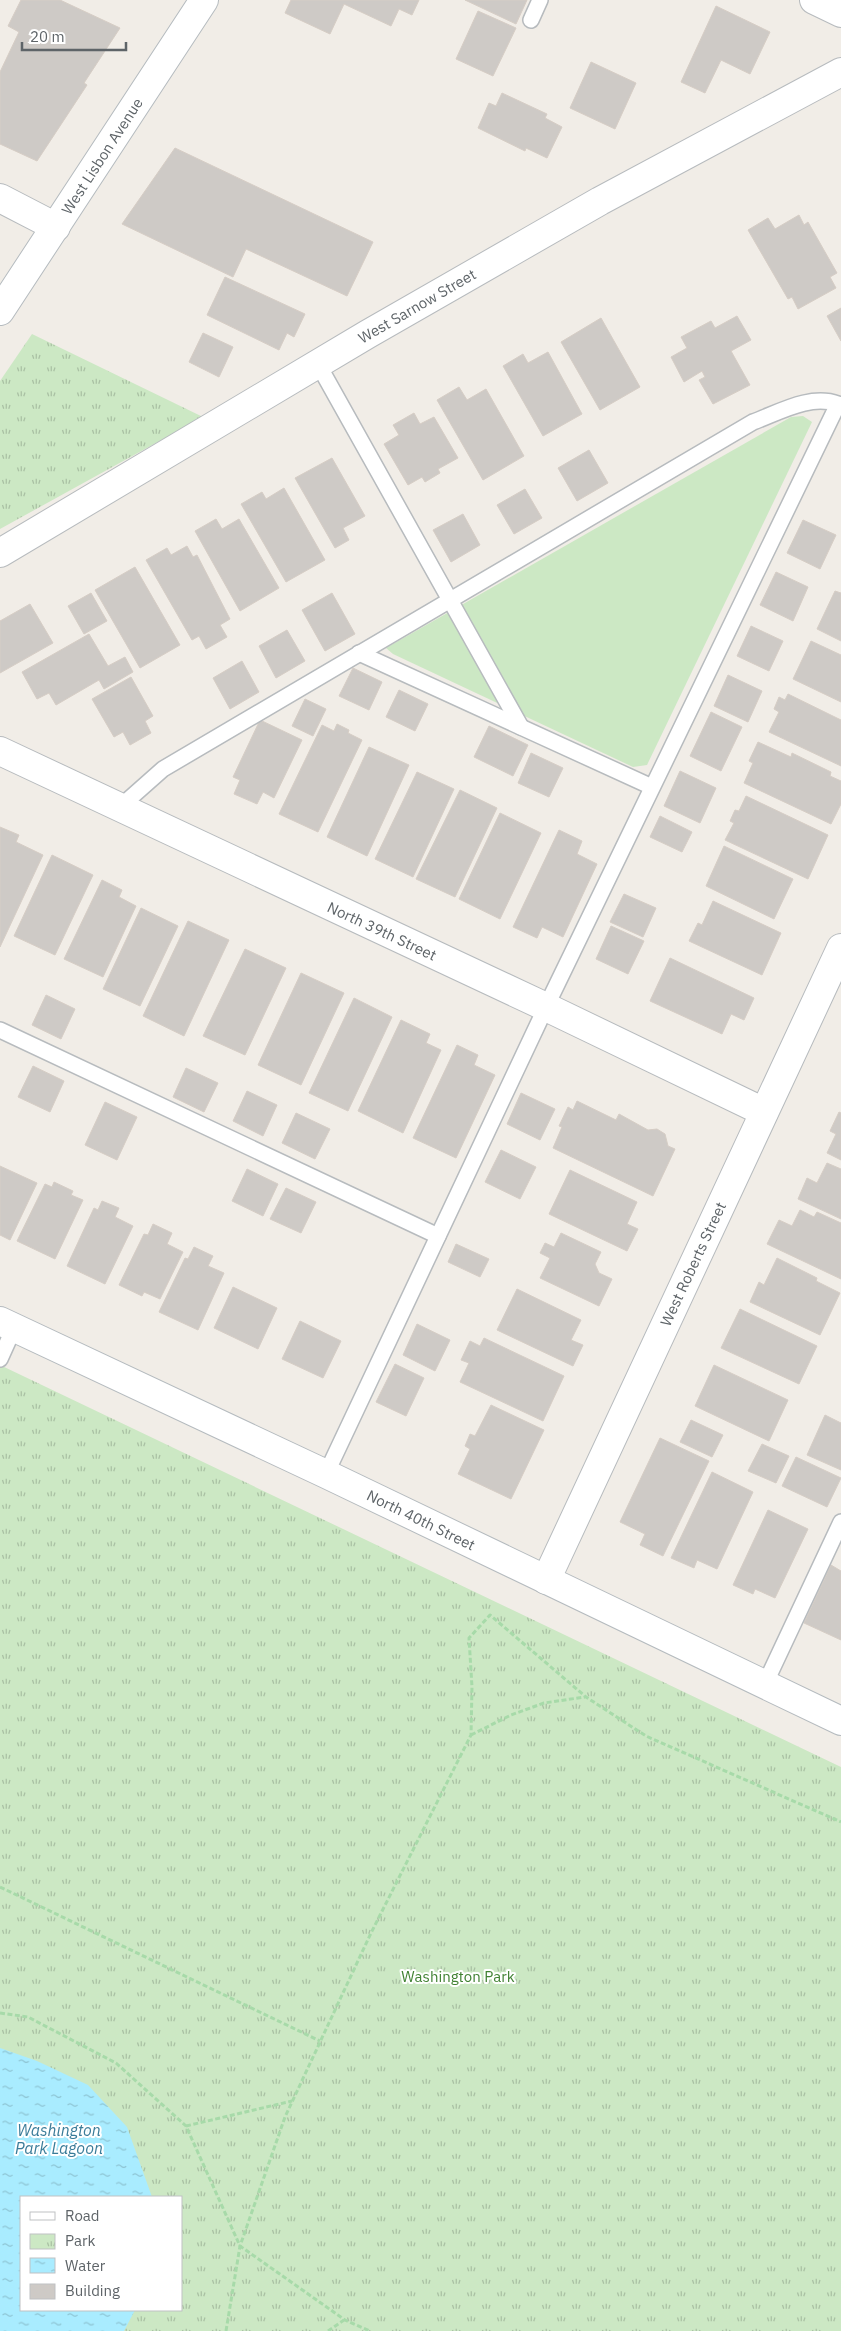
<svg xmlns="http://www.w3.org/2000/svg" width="841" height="2331" font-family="'IBM Plex Sans',sans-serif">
  <defs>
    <pattern id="park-tufts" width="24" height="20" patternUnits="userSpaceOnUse" patternTransform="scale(1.25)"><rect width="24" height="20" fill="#cce8c4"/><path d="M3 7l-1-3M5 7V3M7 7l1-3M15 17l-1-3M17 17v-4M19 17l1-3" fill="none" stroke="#a9c0a3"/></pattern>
    <pattern id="water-ripples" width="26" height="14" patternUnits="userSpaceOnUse" patternTransform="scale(1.25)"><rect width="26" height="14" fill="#a9ecff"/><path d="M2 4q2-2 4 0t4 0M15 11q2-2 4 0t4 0" fill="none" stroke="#8dc3d2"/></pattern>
  </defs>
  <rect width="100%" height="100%" fill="#f1ede7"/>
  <g fill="url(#park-tufts)" fill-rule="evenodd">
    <path d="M32,334L203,417L0,529V381Z"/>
    <path d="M0,1365L841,1767V2331H0ZM21,2197H181V2310H21Z"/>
  </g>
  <path fill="#cce8c4" d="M803,416L812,422L647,765L633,767L393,654L386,648L791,417Z"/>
  <path fill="url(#water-ripples)" d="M0,2048L37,2061L88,2085L127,2127L152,2197H21V2310H135L124,2331H0Z"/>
  <g fill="#cecac6" stroke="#d6cdc5">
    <path d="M21,0H60L120,28L84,83L87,85L37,161L0,144V72L19,32L8,26Z"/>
    <path d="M291,0H419L412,15L399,9L391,26L344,4L330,34L285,13Z"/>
    <path d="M465,0H527L516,24Z"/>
    <path d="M716,6L770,32L750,74L721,60L705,93L681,82Z"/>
    <path d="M478,11L516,28L493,76L456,59Z"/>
    <path d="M591,62L636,83L615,129L570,108Z"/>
    <path d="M502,93L547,114L545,118L562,127L547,158L526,148L525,151L478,128L489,103L496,106Z"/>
    <path d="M175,148L373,242L347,296L246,249L233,277L122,224Z"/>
    <path d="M799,215L804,225L808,222L837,273L830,277L836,288L798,309L792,297L788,299L748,230L768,218L775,229Z"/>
    <path d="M225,277L305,314L294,337L287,333L279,350L207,315Z"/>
    <path d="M841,308V341L827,316Z"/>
    <path d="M737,316L751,340L731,351L750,385L713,404L699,380L705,377L702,371L684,382L671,357L687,348L681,337L711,321L715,328Z"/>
    <path d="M601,318L640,387L600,410L561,342Z"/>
    <path d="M203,333L233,347L219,377L189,362Z"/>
    <path d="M548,352L582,414L543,436L503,366L523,354L528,363Z"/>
    <path d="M459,387L467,400L486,389L524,456L483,480L437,400Z"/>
    <path d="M414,413L420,424L434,417L458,458L438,469L440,473L425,482L422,477L408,485L384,444L399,435L393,425Z"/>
    <path d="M589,450L608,483L577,501L558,468Z"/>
    <path d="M332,458L365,516L343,528L349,540L335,548L295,478Z"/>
    <path d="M284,488L325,560L286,582L241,504L262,492L266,499Z"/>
    <path d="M525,489L542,518L514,534L497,505Z"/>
    <path d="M463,514L480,545L451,562L433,530Z"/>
    <path d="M216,519L222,529L239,519L279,588L240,611L195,531Z"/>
    <path d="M803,520L836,535L820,569L787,553Z"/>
    <path d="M187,546L193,557L197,555L230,619L220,625L227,637L206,649L199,636L192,640L146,560L167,548L171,555Z"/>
    <path d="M135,567L180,645L140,668L95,590Z"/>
    <path d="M776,572L808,587L793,621L760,605Z"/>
    <path d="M835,591L841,593V641L817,629Z"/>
    <path d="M91,593L107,621L84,634L68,606Z"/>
    <path d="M332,593L355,634L325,651L302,610Z"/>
    <path d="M30,604L53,643L0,673V621Z"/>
    <path d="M751,626L783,641L769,671L737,656Z"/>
    <path d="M287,630L305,661L276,678L259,646Z"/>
    <path d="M89,634L108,666L125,657L133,672L104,689L99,680L56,705L49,693L37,699L22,672Z"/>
    <path d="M811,641L841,655V702L793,679Z"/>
    <path d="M242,661L259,692L230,709L213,678Z"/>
    <path d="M353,668L382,682L369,710L339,696Z"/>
    <path d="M728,675L762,691L748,722L714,706Z"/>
    <path d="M131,677L153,716L145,721L151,733L130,745L123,732L114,737L92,699Z"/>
    <path d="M399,690L428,704L415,731L386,717Z"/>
    <path d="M788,694L841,720V766L769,732L779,712L774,709L779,697L785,700Z"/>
    <path d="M305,699L326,709L313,736L292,726Z"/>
    <path d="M711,712L742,727L721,771L690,756Z"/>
    <path d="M260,720L302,740L274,798L263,792L257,804L234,794L240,780L233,777Z"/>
    <path d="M337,724L349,730L348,733L362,740L318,832L279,814L322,725L334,731Z"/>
    <path d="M489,726L528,745L513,776L474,757Z"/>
    <path d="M758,742L791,757L792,753L831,772L830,776L841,781V804L831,824L744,783L753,763L749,761Z"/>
    <path d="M369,747L409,765L367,856L327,837Z"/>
    <path d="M531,753L563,768L549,797L518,783Z"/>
    <path d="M680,771L716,788L700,823L664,806Z"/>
    <path d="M417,772L454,789L413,877L375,859Z"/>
    <path d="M460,790L497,808L455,897L416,879Z"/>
    <path d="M746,796L828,835L808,879L725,840L734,823L730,821L735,810L739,811Z"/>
    <path d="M500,813L541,833L500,919L459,899Z"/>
    <path d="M660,816L692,832L682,852L650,837Z"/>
    <path d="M0,827L19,835L16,842L43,855L0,947Z"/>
    <path d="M559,830L582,841L577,854L597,864L563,937L542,927L537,938L513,927Z"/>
    <path d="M724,846L793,879L774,919L706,886Z"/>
    <path d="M52,855L93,875L55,955L14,936Z"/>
    <path d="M102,880L122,890L119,897L136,906L103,977L64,959Z"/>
    <path d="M624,894L656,908L643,937L610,922Z"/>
    <path d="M713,901L781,933L762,975L689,941L698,923L702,925Z"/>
    <path d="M141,908L178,926L140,1006L103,989Z"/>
    <path d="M188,921L229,940L184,1036L143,1016Z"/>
    <path d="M611,926L644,941L628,974L596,959Z"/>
    <path d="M245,949L286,968L245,1055L203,1036Z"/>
    <path d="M670,958L754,998L744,1020L731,1014L722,1034L650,1001Z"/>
    <path d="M301,973L344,993L301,1085L258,1065Z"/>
    <path d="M46,995L75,1009L61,1039L32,1025Z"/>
    <path d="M354,998L392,1017L348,1111L309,1093Z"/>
    <path d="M401,1020L430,1034L426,1043L441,1050L403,1133L358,1111Z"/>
    <path d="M457,1045L478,1055L474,1065L495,1075L456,1158L413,1138Z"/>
    <path d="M33,1066L64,1081L50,1112L18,1097Z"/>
    <path d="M186,1068L218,1083L204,1112L173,1097Z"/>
    <path d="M247,1091L277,1105L263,1136L233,1121Z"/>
    <path d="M521,1093L555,1109L540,1140L507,1124Z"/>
    <path d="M577,1101L616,1120L619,1114L648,1130L657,1129L665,1134L668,1146L675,1149L653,1196L553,1148L562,1127L559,1126L568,1107L573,1110Z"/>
    <path d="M105,1102L137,1117L117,1160L85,1145Z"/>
    <path d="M839,1112L841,1113V1160L827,1153L836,1134L830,1131Z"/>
    <path d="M296,1113L330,1129L315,1159L282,1143Z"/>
    <path d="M501,1150L536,1167L520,1199L485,1182Z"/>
    <path d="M827,1163L841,1169V1219L798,1199L807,1178L817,1183Z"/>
    <path d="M0,1166L37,1183L10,1240L0,1235Z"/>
    <path d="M247,1169L278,1184L263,1216L232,1201Z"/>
    <path d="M570,1170L637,1202L627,1224L638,1229L627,1251L549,1214Z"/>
    <path d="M54,1182L73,1191L71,1195L83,1200L55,1259L17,1241L45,1184L52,1187Z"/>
    <path d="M286,1188L316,1202L301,1233L270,1219Z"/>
    <path d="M102,1201L119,1208L115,1217L133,1226L105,1284L67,1266L94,1208L98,1210Z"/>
    <path d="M800,1210L814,1217L817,1212L841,1223V1279L767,1244L779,1220L792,1226Z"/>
    <path d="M153,1224L172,1233L167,1244L183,1252L160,1299L144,1292L142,1296L119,1285L144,1234L148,1235Z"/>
    <path d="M561,1233L601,1252L595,1264L599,1273L612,1279L599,1306L540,1278L550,1258L540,1253L545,1243L554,1247Z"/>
    <path d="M456,1244L489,1259L480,1277L448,1262Z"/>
    <path d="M194,1247L213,1256L208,1266L224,1273L198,1330L159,1312L185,1258L188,1259Z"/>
    <path d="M777,1258L817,1278L816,1281L840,1293L820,1335L750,1302L759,1282L764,1285Z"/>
    <path d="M233,1287L277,1308L258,1349L214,1328Z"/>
    <path d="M517,1289L581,1320L571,1340L583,1345L573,1366L497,1330Z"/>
    <path d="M740,1309L817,1346L799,1384L721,1348Z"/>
    <path d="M300,1321L341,1341L323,1378L282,1359Z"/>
    <path d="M417,1324L450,1340L435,1371L403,1355Z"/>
    <path d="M484,1338L564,1376L543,1421L460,1382L469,1363L461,1360L470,1341L480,1346Z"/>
    <path d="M395,1364L424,1378L406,1416L376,1402Z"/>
    <path d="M714,1365L788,1400L769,1441L695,1406Z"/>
    <path d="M491,1405L544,1430L511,1499L458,1474L470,1449L465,1446L470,1434L475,1436Z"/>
    <path d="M825,1415L841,1423V1470L807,1455Z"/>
    <path d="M691,1420L723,1435L712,1457L680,1442Z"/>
    <path d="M660,1438L709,1461L663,1556L640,1545L645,1534L620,1522Z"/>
    <path d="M762,1444L789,1456L776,1483L748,1471Z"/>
    <path d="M796,1457L841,1478L827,1507L782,1486Z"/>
    <path d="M712,1472L753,1492L717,1569L697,1560L694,1568L671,1558Z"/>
    <path d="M768,1510L808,1529L775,1598L755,1589L753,1594L733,1585Z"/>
    <path d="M831,1565L841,1571V1640L804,1623Z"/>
  </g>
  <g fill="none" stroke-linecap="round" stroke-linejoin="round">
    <defs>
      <g id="lane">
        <path d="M531,20L540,0"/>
        <path d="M318,364L521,727"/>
        <path d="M359,653L652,787"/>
        <path d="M119,808L163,769L753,422C780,412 810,394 838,404L546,1007L326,1474"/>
        <path d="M0,1030L438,1236"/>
        <path d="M0,1359L14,1328"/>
        <path d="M765,1684L841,1522"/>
      </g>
      <g id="street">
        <path d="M814,0L841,13"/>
        <path d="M0,198L56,227"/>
        <path d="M0,553L368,334L600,201L841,72"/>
        <path d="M0,751L546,1007L764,1112"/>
        <path d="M546,1580L841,948"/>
      </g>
      <g id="secondary">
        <path d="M0,311L204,0"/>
        <path d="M0,1321L326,1474L841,1721"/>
      </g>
    </defs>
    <use href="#lane" stroke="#b7bbbe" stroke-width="18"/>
    <use href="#street" stroke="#b7bbbe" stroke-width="30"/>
    <use href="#secondary" stroke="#b5bbbf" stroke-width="30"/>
    <g stroke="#a7daa9" stroke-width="3" stroke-dasharray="5 2.5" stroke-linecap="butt">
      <path d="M471,1735L511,1715L544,1703L585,1697"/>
      <path d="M0,1887L320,2041"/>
      <path d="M0,2013L28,2017L116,2063L186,2126L240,2246L345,2320L370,2331"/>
      <path d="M186,2126L292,2101"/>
      <path d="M226,2331L240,2246L285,2117L371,1933L471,1735L472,1687L469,1638L490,1615L586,1697L646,1736L841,1822"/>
      <path d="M328,2331L344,2320"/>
    </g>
    <use href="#lane" stroke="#fff" stroke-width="15"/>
    <use href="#street" stroke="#fff" stroke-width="28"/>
    <use href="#secondary" stroke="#fff" stroke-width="28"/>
  </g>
  <g text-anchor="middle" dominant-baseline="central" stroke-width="4" stroke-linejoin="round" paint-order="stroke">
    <g font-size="15" fill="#5e6468" stroke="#fff">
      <text transform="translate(102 156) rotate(-57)">West Lisbon Avenue</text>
      <text transform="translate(417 306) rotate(-30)">West Sarnow Street</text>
      <text transform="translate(382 931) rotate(25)">North 39th Street</text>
      <text transform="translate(693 1264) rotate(-65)">West Roberts Street</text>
      <text transform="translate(421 1520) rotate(26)">North 40th Street</text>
    </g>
    <g font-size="15" fill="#418233" stroke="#fff">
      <text x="458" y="1976">Washington Park</text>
    </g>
    <g font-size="16" font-style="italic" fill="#3a7c99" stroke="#fff">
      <text x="59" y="2130">Washington<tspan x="59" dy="18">Park Lagoon</tspan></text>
    </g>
  </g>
  <rect x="20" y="2196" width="162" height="115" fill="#ffffff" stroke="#bfc1c3"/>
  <rect x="30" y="2212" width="25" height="8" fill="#ffffff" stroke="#bfc1c3"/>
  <text x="65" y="2221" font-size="15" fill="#5e6468">Road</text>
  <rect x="30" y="2234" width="25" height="15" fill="url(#park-tufts)" stroke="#bfc1c3"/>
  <text x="65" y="2246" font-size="15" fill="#5e6468">Park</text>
  <rect x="30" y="2258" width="25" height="15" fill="url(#water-ripples)" stroke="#bfc1c3"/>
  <text x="65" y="2271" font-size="15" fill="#5e6468">Water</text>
  <rect x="30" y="2284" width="25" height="15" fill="#cecac6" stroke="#bfc1c3"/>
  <text x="65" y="2296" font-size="15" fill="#5e6468">Building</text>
  <path d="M22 42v8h104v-8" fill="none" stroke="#5e6468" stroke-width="2.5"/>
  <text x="30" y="42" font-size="15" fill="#5e6468" stroke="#ffffff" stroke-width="4" paint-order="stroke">20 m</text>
</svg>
